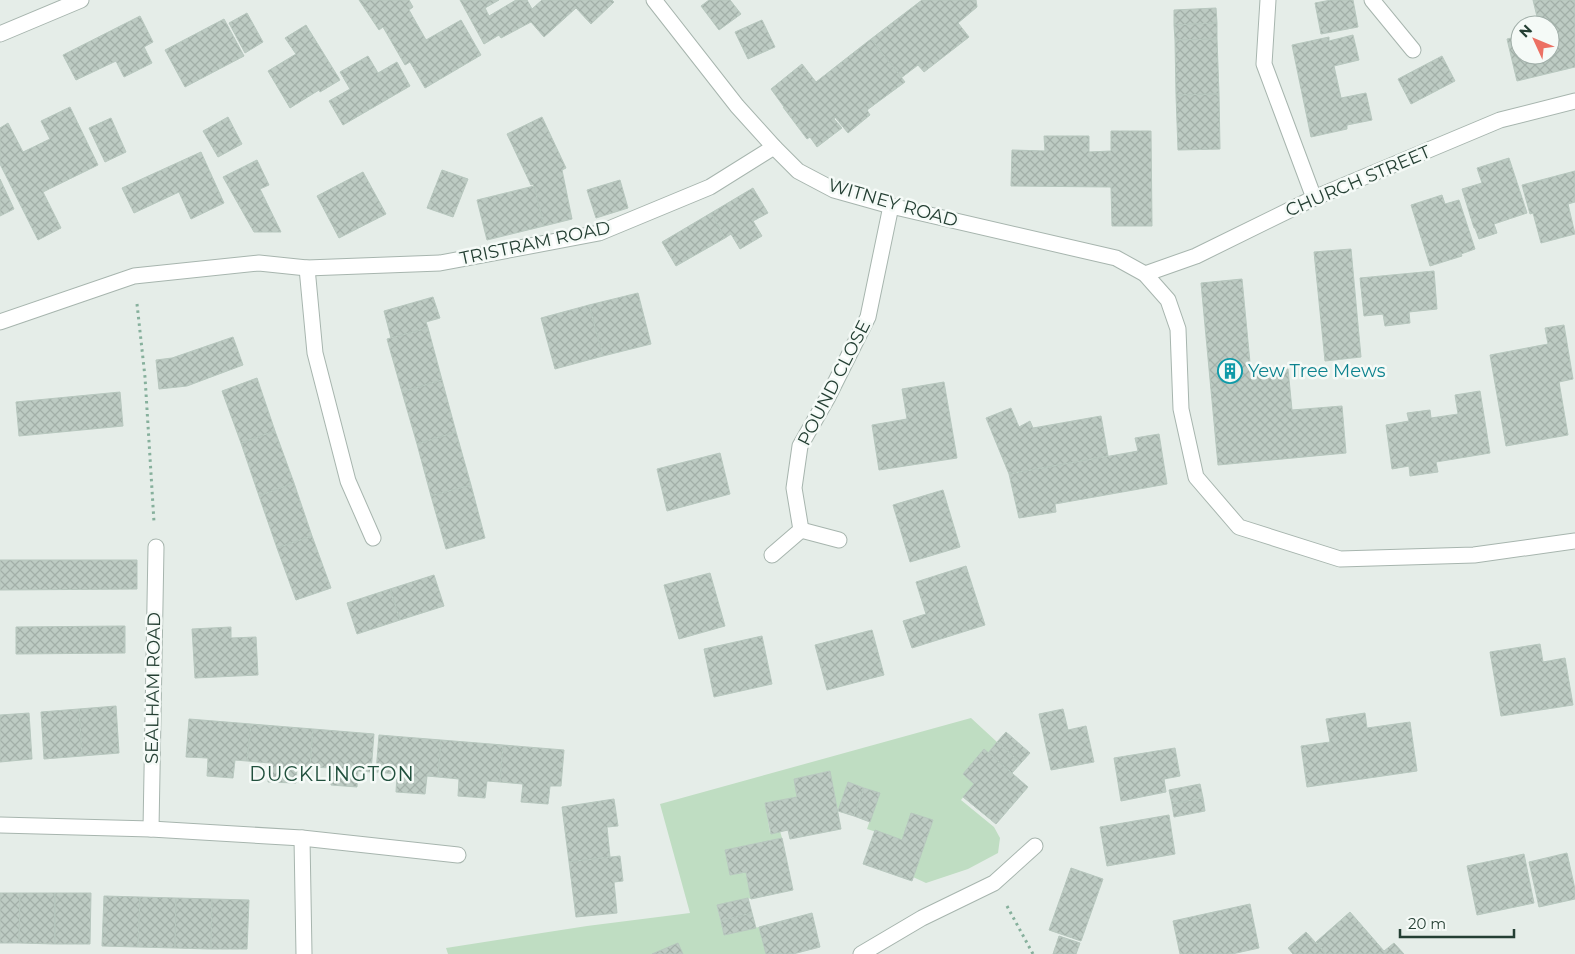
<svg xmlns="http://www.w3.org/2000/svg" width="1575" height="954" font-family="Montserrat,sans-serif">
  <defs>
    <pattern id="building-cross-hatch" width="8" height="8" patternUnits="userSpaceOnUse" patternTransform="scale(1.25)"><rect width="8" height="8" fill="#bdcbc3"/><path d="M0 0l8 8M0 8l8-8" fill="none" stroke="#a2afa8"/></pattern>
  </defs>
  <rect width="100%" height="100%" fill="#e5ede8"/>
  <path fill="#bfddc2" d="M971,718L997,742L988,753L984,750L963,774L974,784L961,800L994,827L1000,838L998,853L968,869L926,883L913,877L902,840L867,829L879,793L848,782L838,811L829,771L794,779L797,797L765,803L770,833L780,831L782,838L725,850L730,875L746,872L751,899L748,898L717,906L724,935L759,927L766,954H448L446,948L587,926L690,913L660,804Z"/>
  <g fill="url(#building-cross-hatch)" stroke="#b7c7be">
    <path d="M359,0H409L413,7L409,10L426,40L461,20L481,55L425,88L410,62L405,65L383,27L379,30Z"/>
    <path d="M460,0H499L485,8L489,16L516,0H527L532,9L542,0H612L614,2L591,24L576,8L544,37L531,22L501,38L499,35L484,44Z"/>
    <path d="M709,0H730L741,14L719,30L701,6Z"/>
    <path d="M922,0H976L977,7L958,23L969,37L924,72L918,65L901,78L871,39Z"/>
    <path d="M1331,0H1353L1358,27L1321,34L1315,3Z"/>
    <path d="M1533,0H1575V67L1517,81L1507,39L1520,36V55H1550V25H1539Z"/>
    <path d="M1216,8L1217,23L1174,25V10Z"/>
    <path d="M247,13L263,42L245,53L229,23Z"/>
    <path d="M140,16L153,42L144,47L152,63L124,77L116,61L76,80L63,55Z"/>
    <path d="M224,19L244,56L185,87L165,50Z"/>
    <path d="M762,20L775,47L748,59L735,32Z"/>
    <path d="M1217,23V39L1175,40L1174,25Z"/>
    <path d="M306,25L340,80L320,92L319,90L290,108L268,71L296,54L285,38Z"/>
    <path d="M1353,35L1359,60L1334,66L1341,98L1366,93L1372,120L1347,125V129L1311,137L1292,45L1329,37V41Z"/>
    <path d="M871,39L905,82L867,110L870,115L848,133L835,117L834,119L842,128L817,147L810,137L807,139L783,107H784L771,89L802,64L816,82Z"/>
    <path d="M1217,39L1219,94L1176,95L1175,40Z"/>
    <path d="M368,56L378,73L397,62L410,86L343,125L329,101L350,89L340,72Z"/>
    <path d="M1442,56L1455,81L1411,104L1398,79Z"/>
    <path d="M1219,94L1220,149L1178,150L1176,95Z"/>
    <path d="M70,107L98,165L43,192L61,228L38,240L0,164V128L8,123L23,152L50,139L41,121Z"/>
    <path d="M228,117L242,144L218,157L203,131Z"/>
    <path d="M542,117L566,168L562,170L572,219L544,226L533,184L531,185L507,134Z"/>
    <path d="M111,118L126,152L105,162L89,128Z"/>
    <path d="M1111,131H1151L1152,226H1112L1111,187L1011,186L1012,150L1045,151L1044,136H1089V152L1111,151Z"/>
    <path d="M201,152L224,203L191,219L179,192L134,213L122,188Z"/>
    <path d="M1509,158L1527,213L1494,224L1497,233L1479,239L1475,228H1474L1462,189L1482,183L1477,168Z"/>
    <path d="M257,160L269,185L260,189L281,232H254L223,177Z"/>
    <path d="M442,170L468,179L453,217L427,208Z"/>
    <path d="M1575,171V202L1568,204L1575,234L1541,243L1533,213L1530,214L1522,185Z"/>
    <path d="M363,172L386,214L339,238L317,196Z"/>
    <path d="M0,179L14,209L0,216Z"/>
    <path d="M620,180L628,208L596,218L587,190Z"/>
    <path d="M534,186L544,226L487,240L477,200Z"/>
    <path d="M753,188L768,213L753,221L762,236L740,249L731,234L725,238L711,213Z"/>
    <path d="M1442,195L1445,204L1459,200L1475,249L1461,254L1462,256L1430,266L1411,205Z"/>
    <path d="M711,213L725,238L676,266L662,242Z"/>
    <path d="M1351,249L1361,357L1325,361L1314,252Z"/>
    <path d="M1434,271L1437,309L1409,312L1410,323L1385,326L1383,314L1364,316L1360,278Z"/>
    <path d="M1242,279L1251,373L1288,369L1292,410L1342,406L1346,453L1218,465L1201,283Z"/>
    <path d="M638,293L651,344L603,356L589,305Z"/>
    <path d="M433,297L440,318L426,322L428,328L391,338L384,311Z"/>
    <path d="M589,305L603,356L555,369L541,318Z"/>
    <path d="M1564,325L1573,379L1559,382L1568,435L1506,446L1490,355L1548,344L1545,328Z"/>
    <path d="M428,328L442,380L402,392L387,339Z"/>
    <path d="M233,337L243,365L187,386L159,389L156,360L172,358Z"/>
    <path d="M257,378L275,431L241,443L222,391Z"/>
    <path d="M442,380L456,432L417,444L402,392Z"/>
    <path d="M944,382L957,458L879,470L872,425L907,419L902,389Z"/>
    <path d="M1480,391L1490,453L1436,462L1438,472L1410,476L1409,466L1392,469L1386,425L1409,421L1407,413L1430,410L1431,418L1458,414L1455,395Z"/>
    <path d="M120,392L123,426L19,436L16,402Z"/>
    <path d="M1011,408L1019,427L1030,421L1033,428L1101,416L1108,456L1009,474L986,418Z"/>
    <path d="M275,431L294,483L259,496L241,443Z"/>
    <path d="M456,432L471,485L431,496L417,444Z"/>
    <path d="M1159,434L1167,484L1055,504L1056,512L1019,518L1009,474L1138,451L1135,438Z"/>
    <path d="M720,453L730,494L667,511L657,469Z"/>
    <path d="M294,483L312,536L277,548L259,496Z"/>
    <path d="M471,485L485,538L446,549L431,496Z"/>
    <path d="M943,490L960,547L910,562L893,505Z"/>
    <path d="M312,536L331,588L296,600L277,548Z"/>
    <path d="M0,560H137V589L0,590Z"/>
    <path d="M966,566L985,625L912,648L903,621L926,614L916,582Z"/>
    <path d="M710,573L725,626L679,639L664,585Z"/>
    <path d="M434,575L444,606L400,620L390,589Z"/>
    <path d="M390,589L400,620L357,634L347,603Z"/>
    <path d="M125,626V653L16,654V627Z"/>
    <path d="M231,627V638L256,637L258,675L195,678L192,629Z"/>
    <path d="M872,630L884,675L827,690L815,645Z"/>
    <path d="M762,636L772,684L714,697L704,649Z"/>
    <path d="M1540,644L1543,662L1565,658L1573,705L1501,716L1490,652Z"/>
    <path d="M116,706L119,753L82,756L79,709Z"/>
    <path d="M79,709L82,756L44,759L41,712Z"/>
    <path d="M1063,709L1068,730L1086,726L1094,762L1051,770L1039,714Z"/>
    <path d="M29,713L32,759L0,762V715Z"/>
    <path d="M1365,713L1367,728L1410,722L1417,771L1307,787L1301,746L1330,742L1326,719Z"/>
    <path d="M189,719L251,724L247,761L235,760L233,778L207,776L208,758L186,757Z"/>
    <path d="M251,724L313,729L310,767L297,766L296,783L268,782L269,763L247,761Z"/>
    <path d="M313,729L374,734L371,772L358,771L357,787L331,785L332,768L310,767Z"/>
    <path d="M1006,732L1030,753L1021,763L997,742Z"/>
    <path d="M379,735L441,740L438,777L427,776L425,794L396,792L397,774L376,772Z"/>
    <path d="M441,740L503,745L500,782L487,781L485,798L458,796L459,779L438,777Z"/>
    <path d="M997,742L1021,763L1012,773L988,753Z"/>
    <path d="M503,745L564,750L561,786H550L548,804L521,802L523,784L500,782Z"/>
    <path d="M1175,748L1180,776L1164,779L1166,792L1121,801L1114,758Z"/>
    <path d="M984,749L1028,787L996,824L963,797L974,784L963,774Z"/>
    <path d="M830,771L841,829L790,839L788,830L771,834L765,803L797,797L794,779Z"/>
    <path d="M848,782L864,788L854,816L838,811Z"/>
    <path d="M1200,784L1203,798L1172,804L1169,790Z"/>
    <path d="M864,788L880,793L870,822L854,816Z"/>
    <path d="M1203,798L1205,811L1174,817L1172,804Z"/>
    <path d="M614,799L618,826L607,827L610,857L569,862L562,807Z"/>
    <path d="M911,813L933,820L912,881L863,864L875,830L902,840Z"/>
    <path d="M1169,815L1175,854L1107,866L1100,827Z"/>
    <path d="M782,838L793,890L751,899L746,872L730,875L725,850Z"/>
    <path d="M1567,853L1575,889V899L1539,907L1529,862Z"/>
    <path d="M1524,854L1534,903L1477,915L1467,866Z"/>
    <path d="M620,856L623,881L614,882L617,913L576,917L569,862Z"/>
    <path d="M1071,868L1103,879L1081,941L1049,930Z"/>
    <path d="M0,893H20L19,943H0Z"/>
    <path d="M20,893H55V944L19,943Z"/>
    <path d="M55,893H91L90,944H55Z"/>
    <path d="M104,896L140,897L138,947L102,946Z"/>
    <path d="M140,897L176,898L175,948L138,947Z"/>
    <path d="M176,898L212,899L211,949L175,948Z"/>
    <path d="M748,898L752,913L721,921L717,905Z"/>
    <path d="M212,899L249,900L247,949H211Z"/>
    <path d="M1250,904L1259,948L1232,954H1180L1173,921Z"/>
    <path d="M1350,912L1384,951L1394,943L1404,954H1326L1316,942Z"/>
    <path d="M752,913L756,928L724,935L721,921Z"/>
    <path d="M812,913L820,947L793,954H766L759,927Z"/>
    <path d="M1306,932L1326,954H1293L1288,948Z"/>
    <path d="M1059,936L1080,943L1076,954H1053Z"/>
    <path d="M678,943L683,954H652Z"/>
  </g>
  <g fill="none" stroke-linecap="round" stroke-linejoin="round">
    <defs>
      <g id="street">
        <path d="M654,0L737,106L774,147L798,171L834,190L891,206L1116,258L1145,274L1168,300L1178,329L1181,409L1196,477L1239,527L1340,559L1474,555L1575,541"/>
        <path d="M1268,0L1264,64L1314,198"/>
        <path d="M1372,0L1413,50"/>
        <path d="M0,34L81,0"/>
        <path d="M307,268L315,353L348,481L373,538"/>
        <path d="M1145,274L1196,256L1314,198L1500,120L1575,101"/>
        <path d="M0,322L134,276L259,263L307,268L440,263L599,233L710,187L774,147"/>
        <path d="M801,530L839,540"/>
        <path d="M772,555L801,530L794,488L800,446L828,397L868,317L891,206"/>
        <path d="M0,825L151,829L302,838L458,855"/>
        <path d="M151,829L156,547"/>
        <path d="M302,838L304,954"/>
        <path d="M861,954L922,918L994,883L1035,846"/>
      </g>
    </defs>
    <use href="#street" stroke="#a7b5ae" stroke-width="17"/>
    <g stroke="#86b09c" stroke-width="3" stroke-dasharray="2.5 4" stroke-linecap="butt">
      <path d="M137,304L145,377L154,522"/>
      <path d="M1007,906L1033,954"/>
    </g>
    <use href="#street" stroke="#fff" stroke-width="15"/>
  </g>
  <defs>
    <symbol id="building-ring" viewBox="-11 -11 22 22"><circle r="9.5" fill="#f5faf7" stroke="#0f9aa8" stroke-width="1.5"/><path d="M-4-6H4V6H1V3H-1V6H-4ZM-2.5-4.3h1.7v1.8h-1.7ZM.8-4.3h1.7v1.8H.8ZM-2.5-1h1.7V.8h-1.7ZM.8-1h1.7V.8H.8Z" fill="#0f9aa8"/></symbol>
  </defs>
  <g fill-rule="evenodd">
    <use href="#building-ring" x="1216" y="357" width="28" height="28"/>
  </g>
  <g text-anchor="middle" dominant-baseline="central" stroke-width="5" stroke-linejoin="round" paint-order="stroke">
    <g font-size="18" fill="#243f33" stroke="#f5faf7">
      <text transform="translate(1358 181) rotate(-23)">CHURCH STREET</text>
      <text transform="translate(893 203) rotate(16)">WITNEY ROAD</text>
      <text transform="translate(535 243) rotate(-12)">TRISTRAM ROAD</text>
      <text transform="translate(834 383) rotate(-63)">POUND CLOSE</text>
      <text transform="translate(153 688) rotate(-89)">SEALHAM ROAD</text>
    </g>
    <g font-size="18" fill="#0d838f" stroke="#f5faf7" text-anchor="start">
      <text x="1248" y="371">Yew Tree Mews</text>
    </g>
    <g font-size="20" letter-spacing="1" fill="#21503d" stroke="#f5faf7">
      <text x="332" y="774">DUCKLINGTON</text>
    </g>
  </g>
  <g transform="translate(1535 40) rotate(314)"><circle r="24" fill="#f5faf7" stroke="#a1afa9"/>
  <path d="M0-4L9 19L0 12L-9 19Z" fill="#ec7063"/>
  <text y="-8" font-size="14" font-weight="bold" text-anchor="middle" fill="#243f33">N</text>
  </g>
  <path d="M1400 929v8h114v-8" fill="none" stroke="#243f33" stroke-width="2.5"/>
  <text x="1408" y="929" font-size="15" fill="#243f33" stroke="#f5faf7" stroke-width="4" paint-order="stroke">20 m</text>
</svg>
